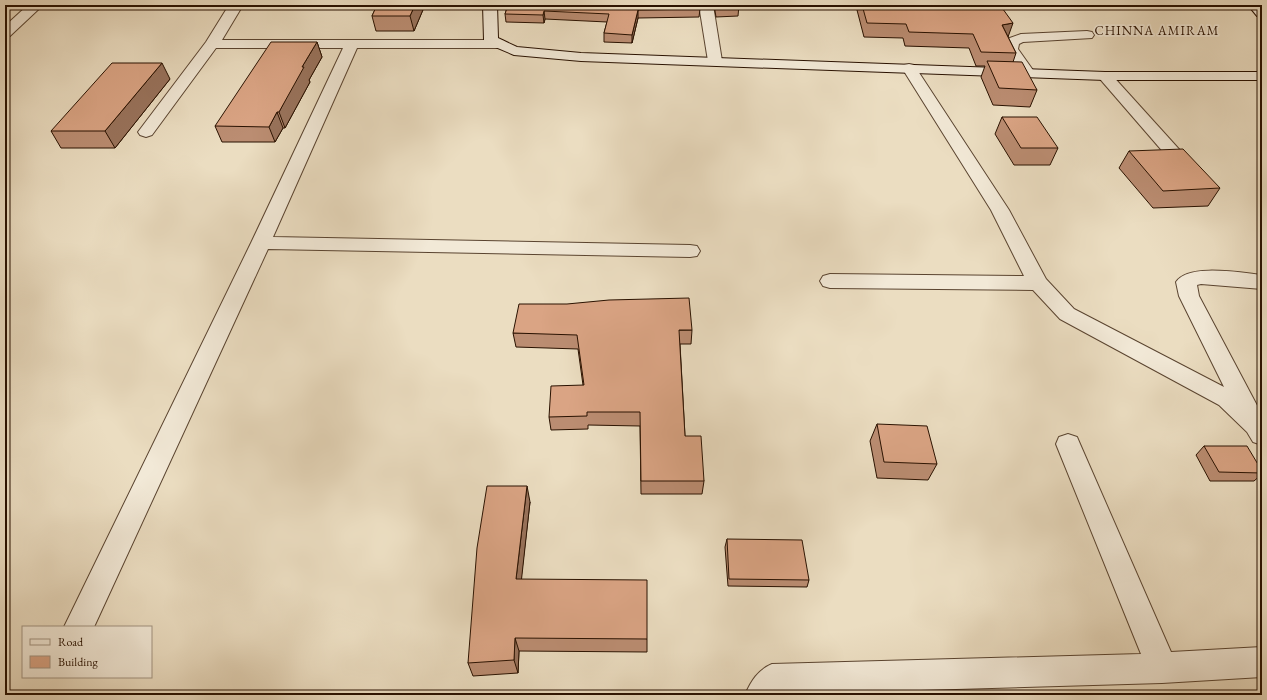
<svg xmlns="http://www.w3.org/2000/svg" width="1267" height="700" font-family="'EB Garamond',serif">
  <rect width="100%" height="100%" fill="#ebddc1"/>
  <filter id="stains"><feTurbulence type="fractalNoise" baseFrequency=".005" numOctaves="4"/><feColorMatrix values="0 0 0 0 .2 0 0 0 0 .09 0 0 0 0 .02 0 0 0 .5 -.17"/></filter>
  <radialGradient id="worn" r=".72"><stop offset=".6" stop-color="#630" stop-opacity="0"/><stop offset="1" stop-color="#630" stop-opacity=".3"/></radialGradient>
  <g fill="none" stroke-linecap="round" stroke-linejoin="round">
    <defs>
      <g id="street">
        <path d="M28,5H43L10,36L5,37V26Z"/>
        <path d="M229,5H243L222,40H499L504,41L506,44L504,47L499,48H357L273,237L690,245L697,246L700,251L697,256L690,257L268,249L94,627H64L251,243L343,48H216L152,135L146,137L140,135L138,132L206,42Z"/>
        <path d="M699,5H713L722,61L720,64L715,65L710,64L708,61Z"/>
        <path d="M1087,31L1092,32L1094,35L1092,38L1023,42L1019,44L1018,49L1035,73L1033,76L1028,77L1023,76L1004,49L1007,39L1021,34Z"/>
        <path d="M909,64L914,65L916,68L1009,210L1046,279L1074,309L1224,387L1179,296L1176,282C1188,263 1242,273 1262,275V289L1201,284L1197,285L1199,296L1261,413L1262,445L1253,442L1247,432L1219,405L1060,319L1033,290L830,288L823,286L820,281L823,276L830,274L1024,276L991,210L902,68L904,65Z"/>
        <path d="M1105,72L1110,73L1196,168L1199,172L1196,176L1190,177L1184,176L1100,79L1098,76L1100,73Z"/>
        <path d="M1068,434L1077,437L1080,444L1171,652L1262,647V677L1162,683L745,695C751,681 758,670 772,664L1141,654L1056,444L1059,437Z"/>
      </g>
      <g id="secondary">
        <path d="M483,5H497L498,38L517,47L581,53L1105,72H1262V80H1105L581,61L514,55L486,43L484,40Z"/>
        <path d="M1248,5H1262V17L1257,16Z"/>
      </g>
    </defs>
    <use href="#street" stroke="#5a4430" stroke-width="2"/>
    <use href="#secondary" stroke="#291100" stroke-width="2"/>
    <use href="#street" fill="#f2e9d7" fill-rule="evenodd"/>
    <use href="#secondary" fill="#f2e9d7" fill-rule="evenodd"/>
  </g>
  <g fill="#bb8d72" stroke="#291100">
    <path d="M377,5H425L414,31H376L372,16Z"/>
    <path d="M508,5L700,9L699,17L638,18L632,43L604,42V33L607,22L545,19L544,23L506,22L505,14Z"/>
    <path d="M714,5H739L738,16L716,17Z"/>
    <path d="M858,5H1000L1008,37L1016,53L1013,62L1037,90L1030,107L993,105L981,77L985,66H976L969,48L905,46L903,38L864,37L857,10Z"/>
    <path d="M317,42L322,57L309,80L310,82L285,128H283L275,142H222L215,126Z"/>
    <path d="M170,79L115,148H61L51,131Z"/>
    <path d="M1002,117L1058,148L1050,165H1014L995,134Z"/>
    <path d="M1129,151L1220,188L1208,206L1153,208L1119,168Z"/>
    <path d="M692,330L691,344H680L685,436L704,481L702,494H641L640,426L588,425V429L551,430L549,417L583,385L578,349L516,347L513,333Z"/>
    <path d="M877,424L937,464L928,480L877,478L870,441Z"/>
    <path d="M1204,446L1262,471V474L1254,481H1210L1196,455Z"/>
    <path d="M530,502L521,579L647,639V652L519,651L518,673L473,676L468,663Z"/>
    <path d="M727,539L809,580L807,587L728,586L725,547Z"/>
  </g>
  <g fill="#99735c" stroke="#291100">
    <path d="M415,5H425L414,31L410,16Z"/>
    <path d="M638,10V18L632,43V35Z"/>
    <path d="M544,11L545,19L544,23L543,15Z"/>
    <path d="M1013,23L1008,37L1002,25Z"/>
    <path d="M317,42L322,57L309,80L310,82L285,128L279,112L302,67Z"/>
    <path d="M162,63L170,79L115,148L105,131Z"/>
    <path d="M277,112L283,128L275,142L269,127Z"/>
    <path d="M527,486L530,502L520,593L516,579Z"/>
    <path d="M515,638L519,651L518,673L514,660Z"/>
  </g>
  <g fill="#daa484" stroke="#291100">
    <path d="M377,5H415L410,16H372Z"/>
    <path d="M508,5H699L700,9L638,10L632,35L604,33L609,14L544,11L543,15L505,14Z"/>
    <path d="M716,5H739V8L717,9Z"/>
    <path d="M862,5H1000L1013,23L1002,25L1016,53L981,52L973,34L909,32L906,24L867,23Z"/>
    <path d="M271,42H317L302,67H304L279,112H277L269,127L215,126Z"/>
    <path d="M987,61L1022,62L1037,90L999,88Z"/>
    <path d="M112,63H162L105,131H51Z"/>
    <path d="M1002,117H1037L1058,148H1021Z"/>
    <path d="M1183,149L1220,188L1163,191L1129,151Z"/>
    <path d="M689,298L692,330H679L685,436H701L704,481H641L640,412H587V416L549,417L551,386L584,385L577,335L513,333L519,304H567L609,300Z"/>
    <path d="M877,424L927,426L937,464L884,462Z"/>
    <path d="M1204,446H1247L1262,471V473L1219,472Z"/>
    <path d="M487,486H527L516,579L647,580V639L515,638L514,660L468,663L477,548Z"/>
    <path d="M727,539L802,540L809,580L729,579Z"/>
  </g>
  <g text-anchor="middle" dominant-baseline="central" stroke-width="3.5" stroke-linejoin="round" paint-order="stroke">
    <g font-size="13" letter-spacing="1" fill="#291100" stroke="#f2e9d7">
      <text x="1157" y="30">CHINNA AMIRAM</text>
    </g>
  </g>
  <rect width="1267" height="700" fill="none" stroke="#ebddc1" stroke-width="20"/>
  <rect x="6" y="6" width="1255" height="688" fill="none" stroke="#291100" stroke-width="2"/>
  <rect x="10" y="10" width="1247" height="680" fill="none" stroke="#291100"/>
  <rect x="22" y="626" width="130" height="52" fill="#f2e9d7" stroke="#a29381"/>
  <rect x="30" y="639" width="20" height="6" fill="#f2e9d7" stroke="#a29381"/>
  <text x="58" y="646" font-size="12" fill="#291100">Road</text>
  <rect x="30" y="656" width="20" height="12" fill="#daa484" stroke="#a29381"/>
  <text x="58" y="666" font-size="12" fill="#291100">Building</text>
  <rect width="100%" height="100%" filter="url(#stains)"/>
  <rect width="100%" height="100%" fill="url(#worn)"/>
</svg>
